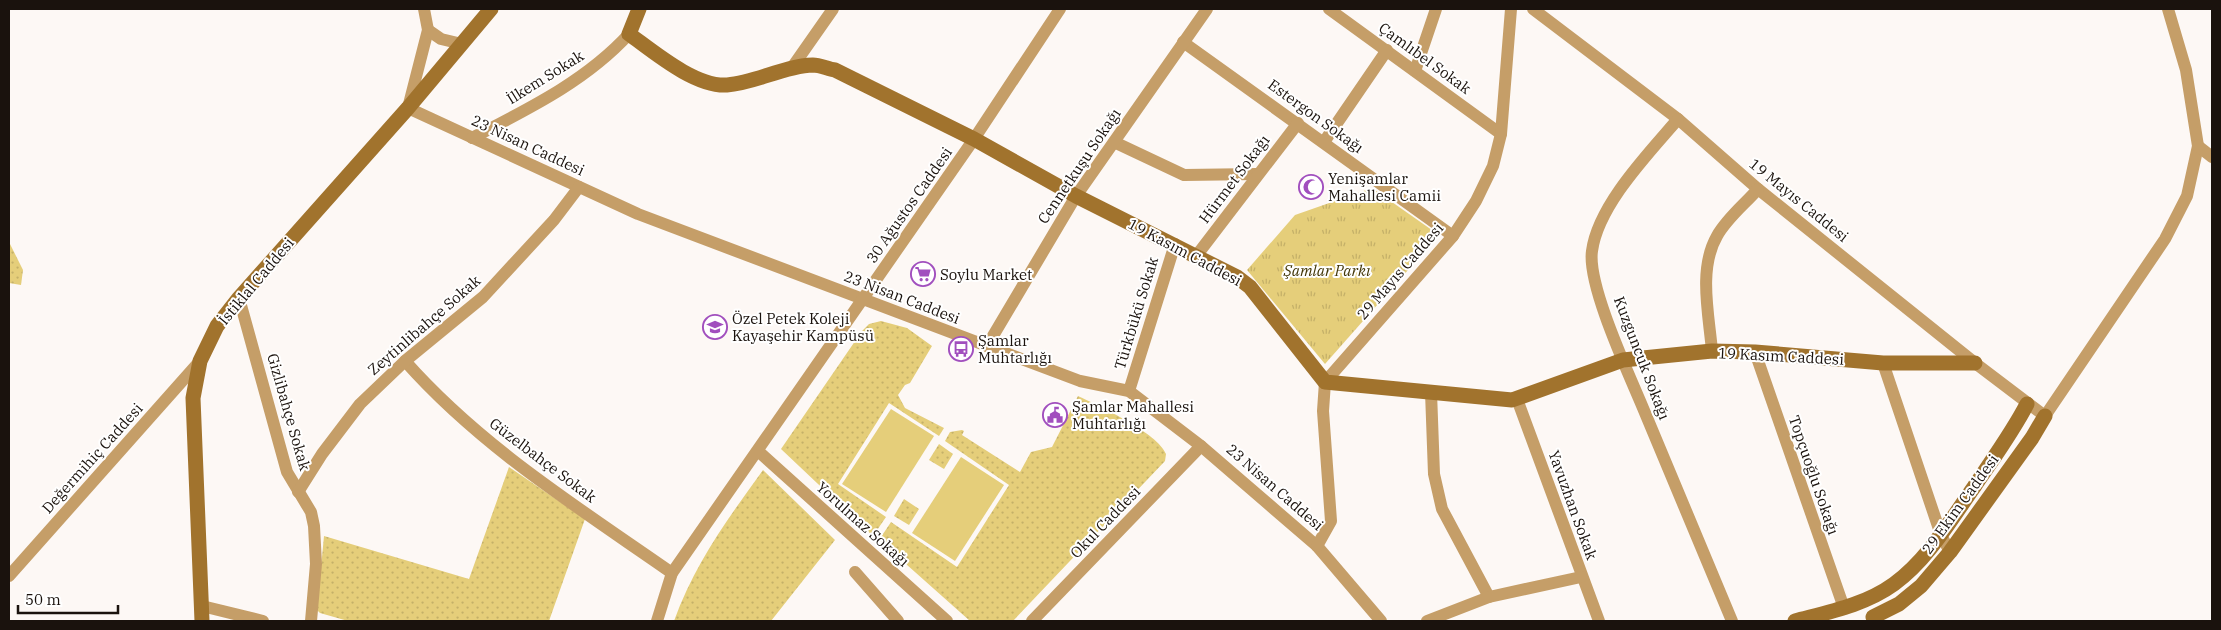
<svg xmlns="http://www.w3.org/2000/svg" width="2221" height="630" font-family="'IBM Plex Serif',serif">
  <defs>
    <pattern id="grass-dots" width="8" height="8" patternUnits="userSpaceOnUse" patternTransform="scale(1.25)"><rect width="8" height="8" fill="#e5ce7a"/><path d="M2 2h.1M6 6h.1" fill="none" stroke="#c4b068" stroke-width="1.8" stroke-linecap="round"/></pattern>
    <pattern id="park-tufts" width="24" height="20" patternUnits="userSpaceOnUse" patternTransform="scale(1.25)"><rect width="24" height="20" fill="#e5ce7a"/><path d="M3 7l-1-3M5 7V3M7 7l1-3M15 17l-1-3M17 17v-4M19 17l1-3" fill="none" stroke="#c4b068"/></pattern>
  </defs>
  <rect width="100%" height="100%" fill="#fdf8f5"/>
  <g fill="url(#grass-dots)">
    <path d="M9,242L23,270L21,285L9,283Z"/>
    <path d="M881,321L907,328L932,346L910,383L905,385L898,395L905,408L944,428L939,436L889,403L838,484L886,517L873,536L781,449L862,331L869,324Z"/>
    <path d="M1078,396C1099,406 1158,433 1166,454L1165,461L1013,621H970L879,540L891,522L957,567L1009,485L945,441L950,432L962,430L964,431L962,435L1020,472L1031,452L1052,447Z"/>
    <path d="M939,444L953,454L944,469L929,460Z"/>
    <path d="M509,467L585,519L549,621H348L320,613L317,610L324,536L469,579Z"/>
    <path d="M763,470L835,540L771,621H674C695,563 727,520 763,470Z"/>
    <path d="M904,499L919,509L909,525L894,516Z"/>
  </g>
  <path fill="url(#park-tufts)" d="M1372,188L1439,235L1325,364L1247,270L1295,215Z"/>
  <g fill="#e5ce7a">
    <path d="M891,409L934,436L886,512L842,484Z"/>
    <path d="M961,457L1004,485L955,561L912,533Z"/>
  </g>
  <g fill="none" stroke-linecap="round" stroke-linejoin="round">
    <g stroke="#c59e68" stroke-width="12">
      <path d="M424,9L428,30L408,108L638,214L1080,381L1129,391L1201,446L1317,546L1381,621"/>
      <path d="M1329,9L1501,134"/>
      <path d="M1533,9L1678,119L1758,189L1975,363L2045,416L2165,239L2187,196L2198,146L2186,70L2168,9"/>
      <path d="M428,30L441,39L462,44"/>
      <path d="M1183,42L1453,236"/>
      <path d="M791,69L833,9"/>
      <path d="M1415,71L1436,9"/>
      <path d="M1678,119C1649,153 1598,205 1592,251C1587,285 1629,374 1643,408C1673,479 1703,550 1732,621"/>
      <path d="M472,138C528,109 586,81 629,34"/>
      <path d="M1114,142L1184,175L1257,174"/>
      <path d="M1324,142L1387,50"/>
      <path d="M2198,146L2212,157"/>
      <path d="M1197,255L1298,123"/>
      <path d="M239,298L287,472L311,512L314,526L316,564L311,621"/>
      <path d="M987,346L1076,196L1207,9"/>
      <path d="M1712,351C1709,315 1698,269 1717,236C1727,218 1745,204 1758,189"/>
      <path d="M1755,352L1844,608"/>
      <path d="M405,361C481,447 579,508 672,573"/>
      <path d="M1883,363L1941,535L1950,552"/>
      <path d="M1129,391L1175,244"/>
      <path d="M1431,392L1434,474L1442,509L1489,597"/>
      <path d="M1517,399L1599,621"/>
      <path d="M758,451L947,621"/>
      <path d="M298,492L322,454L360,404L405,361L483,297L554,220L579,187"/>
      <path d="M1317,546L1331,521L1323,411L1325,382L1453,236L1476,201L1493,166L1501,134L1511,9"/>
      <path d="M855,572L898,621"/>
      <path d="M9,576L200,361"/>
      <path d="M202,606L263,621"/>
      <path d="M657,621L672,573L974,139L1060,9"/>
      <path d="M1032,621L1201,446"/>
      <path d="M1427,621L1489,597L1581,577"/>
    </g>
    <g stroke="#a1732d" stroke-width="15">
      <path d="M639,9L629,34C654,52 695,87 727,85C756,83 783,66 813,65C820,65 828,69 835,70L974,139L1076,196L1237,277L1250,287L1325,382L1512,400L1623,360L1712,351L1755,352L1883,363H1975"/>
      <path d="M1873,617L1899,604L1921,586L1950,552L2032,438L2045,416"/>
      <path d="M202,621L193,398L200,361L217,326L239,298L408,108L491,9"/>
      <path d="M1795,621C1829,612 1865,605 1894,584C1928,559 1950,521 1974,487C1992,460 2012,433 2027,404"/>
    </g>
  </g>
  <defs>
    <symbol id="mosque-ring" viewBox="-11 -11 22 22"><circle r="9.5" fill="#fff" stroke="#a14fbe" stroke-width="1.5"/><path d="M3.5-4.9A6 6 0 1 0 3.5 4.9A5 5 0 1 1 3.5-4.9Z" fill="#a14fbe"/></symbol>
    <symbol id="supermarket-ring" viewBox="-11 -11 22 22"><circle r="9.5" fill="#fff" stroke="#a14fbe" stroke-width="1.5"/><path d="M-6-5.5h2.5l.6 2H6L4.5 2H-2.5L-4.4-4H-6ZM-1.5 3.2a1.3 1.3 0 1 0 .1 0ZM3 3.2a1.3 1.3 0 1 0 .1 0Z" fill="#a14fbe"/></symbol>
    <symbol id="school-ring" viewBox="-11 -11 22 22"><circle r="9.5" fill="#fff" stroke="#a14fbe" stroke-width="1.5"/><path d="M0-5L7-2L0 1L-7-2ZM-4 1L0 2.5L4 1V4Q0 6-4 4Z" fill="#a14fbe"/></symbol>
    <symbol id="bus-ring" viewBox="-11 -11 22 22"><circle r="9.5" fill="#fff" stroke="#a14fbe" stroke-width="1.5"/><path d="M-5-6H5V4H4V6H2V4H-2V6H-4V4H-5ZM-3.5-4V0h7V-4ZM-3.5 1.2v1.5H-2V1.2ZM2 1.2v1.5H3.5V1.2Z" fill="#a14fbe"/></symbol>
    <symbol id="civic-ring" viewBox="-11 -11 22 22"><circle r="9.5" fill="#fff" stroke="#a14fbe" stroke-width="1.5"/><path d="M-.6-6.5H3V-4.5H.6V-3L4-1V1h2V6H-6V1h2V-1L-.6-3ZM-1.2 2.5V6h2.4V2.5Z" fill="#a14fbe"/></symbol>
  </defs>
  <g fill-rule="evenodd">
    <use href="#mosque-ring" x="1297" y="173" width="28" height="28"/>
    <use href="#supermarket-ring" x="909" y="260" width="28" height="28"/>
    <use href="#school-ring" x="701" y="313" width="28" height="28"/>
    <use href="#bus-ring" x="947" y="335" width="28" height="28"/>
    <use href="#civic-ring" x="1041" y="401" width="28" height="28"/>
  </g>
  <g text-anchor="middle" dominant-baseline="central" stroke-width="4" stroke-linejoin="round" paint-order="stroke">
    <g font-size="15" fill="#1a120d" stroke="#fff">
      <text transform="translate(1425 58) rotate(36)">Çamlıbel Sokak</text>
      <text transform="translate(545 77) rotate(-32)">İlkem Sokak</text>
      <text transform="translate(1316 116) rotate(36)">Estergon Sokağı</text>
      <text transform="translate(528 145) rotate(25)">23 Nisan Caddesi</text>
      <text transform="translate(1079 166) rotate(-56)">Cennetkuşu Sokağı</text>
      <text transform="translate(1234 179) rotate(-53)">Hürmet Sokağı</text>
      <text transform="translate(1799 200) rotate(39)">19 Mayıs Caddesi</text>
      <text transform="translate(909 205) rotate(-55)">30 Ağustos Caddesi</text>
      <text transform="translate(1185 252) rotate(28)">19 Kasım Caddesi</text>
      <text transform="translate(1400 271) rotate(-49)">29 Mayıs Caddesi</text>
      <text transform="translate(256 281) rotate(-50)">İstiklal Caddesi</text>
      <text transform="translate(902 297) rotate(21)">23 Nisan Caddesi</text>
      <text transform="translate(1136 313) rotate(-73)">Türkbükü Sokak</text>
      <text transform="translate(424 325) rotate(-41)">Zeytinlibahçe Sokak</text>
      <text transform="translate(1781 356) rotate(3)">19 Kasım Caddesi</text>
      <text transform="translate(1642 358) rotate(69)">Kuzguncuk Sokağı</text>
      <text transform="translate(289 412) rotate(74)">Gizlibahçe Sokak</text>
      <text transform="translate(92 458) rotate(-48)">Değermihiç Caddesi</text>
      <text transform="translate(543 460) rotate(37)">Güzelbahçe Sokak</text>
      <text transform="translate(1814 475) rotate(71)">Topçuoğlu Sokağı</text>
      <text transform="translate(1275 487) rotate(41)">23 Nisan Caddesi</text>
      <text transform="translate(1960 504) rotate(-54)">29 Ekim Caddesi</text>
      <text transform="translate(1573 505) rotate(70)">Yavuzhan Sokak</text>
      <text transform="translate(1105 522) rotate(-46)">Okul Caddesi</text>
      <text transform="translate(863 524) rotate(42)">Yorulmaz Sokağı</text>
    </g>
    <g font-size="15" fill="#1a120d" stroke="#fff" text-anchor="start">
      <text x="1328" y="178">Yenişamlar<tspan x="1328" dy="17">Mahallesi Camii</tspan></text>
      <text x="940" y="274">Soylu Market</text>
      <text x="732" y="318">Özel Petek Koleji<tspan x="732" dy="17">Kayaşehir Kampüsü</tspan></text>
      <text x="978" y="340">Şamlar<tspan x="978" dy="17">Muhtarlığı</tspan></text>
      <text x="1072" y="406">Şamlar Mahallesi<tspan x="1072" dy="17">Muhtarlığı</tspan></text>
    </g>
    <g font-size="15" font-style="italic" fill="#423607" stroke="#fff">
      <text x="1327" y="270">Şamlar Parkı</text>
    </g>
  </g>
  <rect width="2221" height="630" fill="none" stroke="#1a120d" stroke-width="20"/>
  <path d="M18 605v8h100v-8" fill="none" stroke="#1a120d" stroke-width="2.5"/>
  <text x="25" y="605" font-size="15" fill="#1a120d" stroke="#ffffff" stroke-width="4" paint-order="stroke">50 m</text>
</svg>
